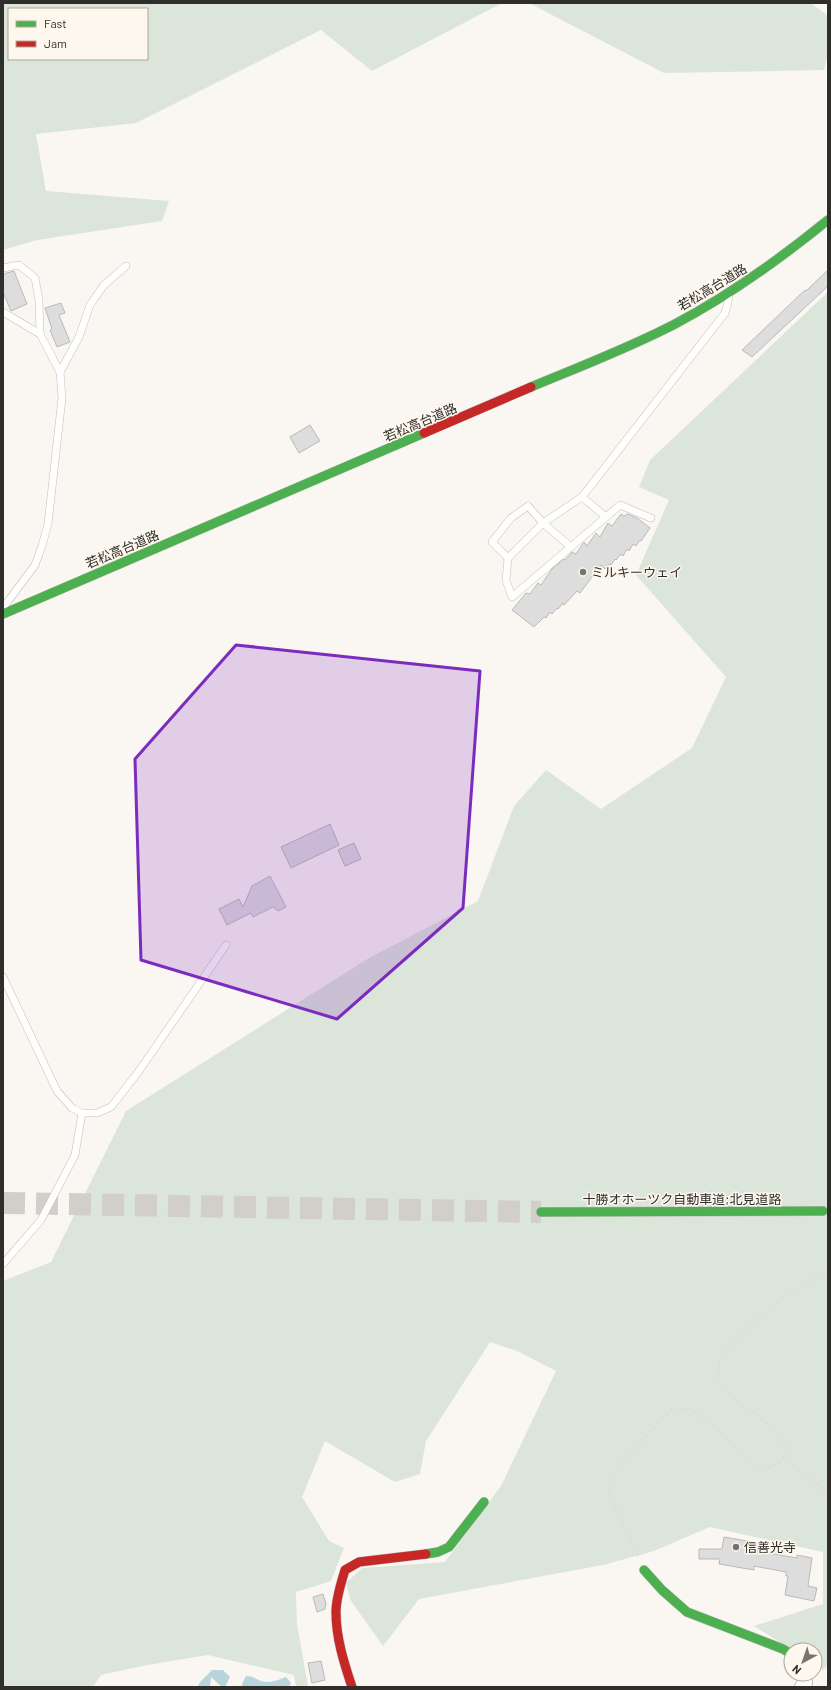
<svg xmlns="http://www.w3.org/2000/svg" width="831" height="1690" font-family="Barlow,'Noto Sans JP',sans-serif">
  <rect width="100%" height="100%" fill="#faf6f1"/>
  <g fill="#dce5d9" fill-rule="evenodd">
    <path d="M3,3H502L372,71L321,30L136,123L36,134L46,191L169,201L162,221L37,240L3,250ZM9,9H147V59H9Z"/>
    <path d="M529,3H811L828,16V53L824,70L664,73Z"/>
    <path d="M828,292V1665L823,1670L815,1665V1650H792L754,1626L823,1604V1552L710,1527L654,1551L603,1565L419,1599L383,1646L351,1601L346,1583L362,1568L445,1562L501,1486L556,1371L517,1351L490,1342L426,1441L420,1474L395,1482L325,1441L302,1497L329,1541L344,1548L331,1581L296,1592L297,1624L308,1687H296L294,1675L208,1655L147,1665L101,1675L93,1687H3V1281L51,1262L126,1111L369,958L478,901L514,806L546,770L601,809L692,748L726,677L636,575L669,500L639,487L650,460Z"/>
  </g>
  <g fill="#b8d4dd">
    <path d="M212,1670H223L230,1677L225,1687H222L211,1677L210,1687H198L200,1682Z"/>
    <path d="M246,1676C253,1676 255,1679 261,1681C269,1684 278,1680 286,1677L291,1683L289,1687H242V1684Z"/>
  </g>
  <g fill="#dedddd" stroke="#bbbab9">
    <path d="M828,270V286L752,357L742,350L805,290L806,291Z"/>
    <path d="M14,271L27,304L11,311L3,292V274Z"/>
    <path d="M61,303L65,313L59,315L70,342L57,347L50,330L52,329L45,308Z"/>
    <path d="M310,425L320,441L299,453L290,437Z"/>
    <path d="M621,514L624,516L628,514L637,518L650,528L641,541L640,540L636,546L633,544L629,551L627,549L623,556L621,554L616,560L615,559L611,565L609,564L605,569L601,565L580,593L577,591L564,605L563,603L558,609L557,608L552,614L550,612L546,618L544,617L534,627L512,610L526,593L530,594L538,583L541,585L552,569L564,559L565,560L572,552L576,554L584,542L587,546L596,533L600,537L608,523L612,526Z"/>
    <path d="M330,824L339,845L291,868L281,847Z"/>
    <path d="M354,843L361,859L345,866L338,850Z"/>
    <path d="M270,876L286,907L278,911L273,907L253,917L251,913L227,925L219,909L239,899L243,907L252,886Z"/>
    <path d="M724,1537L759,1543L757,1551L797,1558V1555L812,1558L808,1586L817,1588L814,1601L785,1595L788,1576H786V1572L754,1566V1570L719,1564L720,1559H699V1549H722Z"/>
    <path d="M323,1594L326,1604L325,1609L317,1612L313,1597Z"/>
    <path d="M321,1661L325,1680L312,1683L308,1663Z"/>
  </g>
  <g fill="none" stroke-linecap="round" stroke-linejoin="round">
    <path stroke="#d2cec9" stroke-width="22" stroke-dasharray="22 11" stroke-linecap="butt" d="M3,1203L541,1212"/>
    <defs>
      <g id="lane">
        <path d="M3,268L19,265L35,278L39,300L40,334L60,372L62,398L48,524L42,546L35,565L3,608"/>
        <path d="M3,312L40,334"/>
        <path d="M60,372L79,337L90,305L104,285L126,266"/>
        <path d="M582,497L606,517L512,597L506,580L508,558L543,523L582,497L725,313L729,298"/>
        <path d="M606,517L620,505L651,518"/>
        <path d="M508,558L492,542L511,518L528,506L543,523L571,547"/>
        <path d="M3,977L57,1091L72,1108L82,1113H97L111,1107L139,1071L226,945"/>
        <path d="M3,1264L41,1220L75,1155L82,1113"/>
      </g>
      <path id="street" d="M802,1687L805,1683L804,1674"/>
      <g id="fast">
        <path d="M531,387C579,367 629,348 675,324C730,295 780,259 828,220"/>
        <path d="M3,614L424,433"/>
        <path d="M541,1212L823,1211"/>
        <path d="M426,1554L438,1552L449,1547L484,1502"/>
        <path d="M644,1570L662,1590L687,1612L783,1649L791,1654"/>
      </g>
      <g id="jam">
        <path d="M424,433L531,387"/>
        <path d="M352,1687C344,1663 336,1638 336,1612C336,1598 341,1583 345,1570L359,1562L426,1554"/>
      </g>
    </defs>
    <use href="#lane" stroke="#c2bfbb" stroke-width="8"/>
    <use href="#street" stroke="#c2bfbb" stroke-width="16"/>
    <use href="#fast" stroke="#c2bfbb" stroke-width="10"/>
    <use href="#jam" stroke="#c2bfbb" stroke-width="10"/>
    <g stroke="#dedddc" stroke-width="2.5" stroke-dasharray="3 3" stroke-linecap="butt">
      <path d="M783,1459L828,1492"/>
      <path d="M638,1556L609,1493L612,1477L620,1464L673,1408L688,1409L702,1417L712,1424L750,1463L759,1467L767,1468L776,1465L783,1459L785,1450L784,1442L775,1429L727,1393L719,1379V1362L727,1348L769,1308L795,1289L814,1279H828"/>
    </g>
    <use href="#lane" stroke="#fefefd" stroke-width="7"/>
    <use href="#street" stroke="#fefefd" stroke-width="14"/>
    <use href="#fast" stroke="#4caf50" stroke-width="9"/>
    <use href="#jam" stroke="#c62828" stroke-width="9"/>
  </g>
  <path fill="#7b2cbf" fill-opacity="0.2" stroke="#7b2cbf" stroke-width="3" stroke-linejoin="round" d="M236,645L480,671L463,908L337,1019L141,960L135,759Z"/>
  <g fill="#777470" stroke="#fef7ed" stroke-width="1.5">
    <circle cx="583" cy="572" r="4"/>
    <circle cx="736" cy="1547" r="4"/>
  </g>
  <g text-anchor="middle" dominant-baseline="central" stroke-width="3" stroke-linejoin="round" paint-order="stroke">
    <g font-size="13" fill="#302e2a" stroke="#fef7ed">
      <text transform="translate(712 287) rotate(-31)">若松高台道路</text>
      <text transform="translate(420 422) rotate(-23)">若松高台道路</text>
      <text transform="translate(122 549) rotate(-23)">若松高台道路</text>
      <text x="682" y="1199">十勝オホーツク自動車道;北見道路</text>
    </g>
    <g font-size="13" fill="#302e2a" stroke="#fef7ed" text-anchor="start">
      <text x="591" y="572">ミルキーウェイ</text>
      <text x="744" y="1547">信善光寺</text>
    </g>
  </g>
  <rect width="831" height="1690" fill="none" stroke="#302e2a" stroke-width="8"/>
  <rect x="8" y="8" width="140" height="52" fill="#fef7ed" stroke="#aca79f"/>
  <rect x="16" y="21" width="20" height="6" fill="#4caf50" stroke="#aca79f"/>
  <text x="44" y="28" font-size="12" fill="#302e2a">Fast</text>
  <rect x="16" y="41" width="20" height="6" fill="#c62828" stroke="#aca79f"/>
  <text x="44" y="48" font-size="12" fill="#302e2a">Jam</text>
  <g transform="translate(803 1662) rotate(220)"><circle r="19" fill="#fef7ed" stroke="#aca79f"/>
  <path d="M0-3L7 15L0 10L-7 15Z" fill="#777470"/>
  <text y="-6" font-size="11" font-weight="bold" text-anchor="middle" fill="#302e2a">N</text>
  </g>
</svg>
